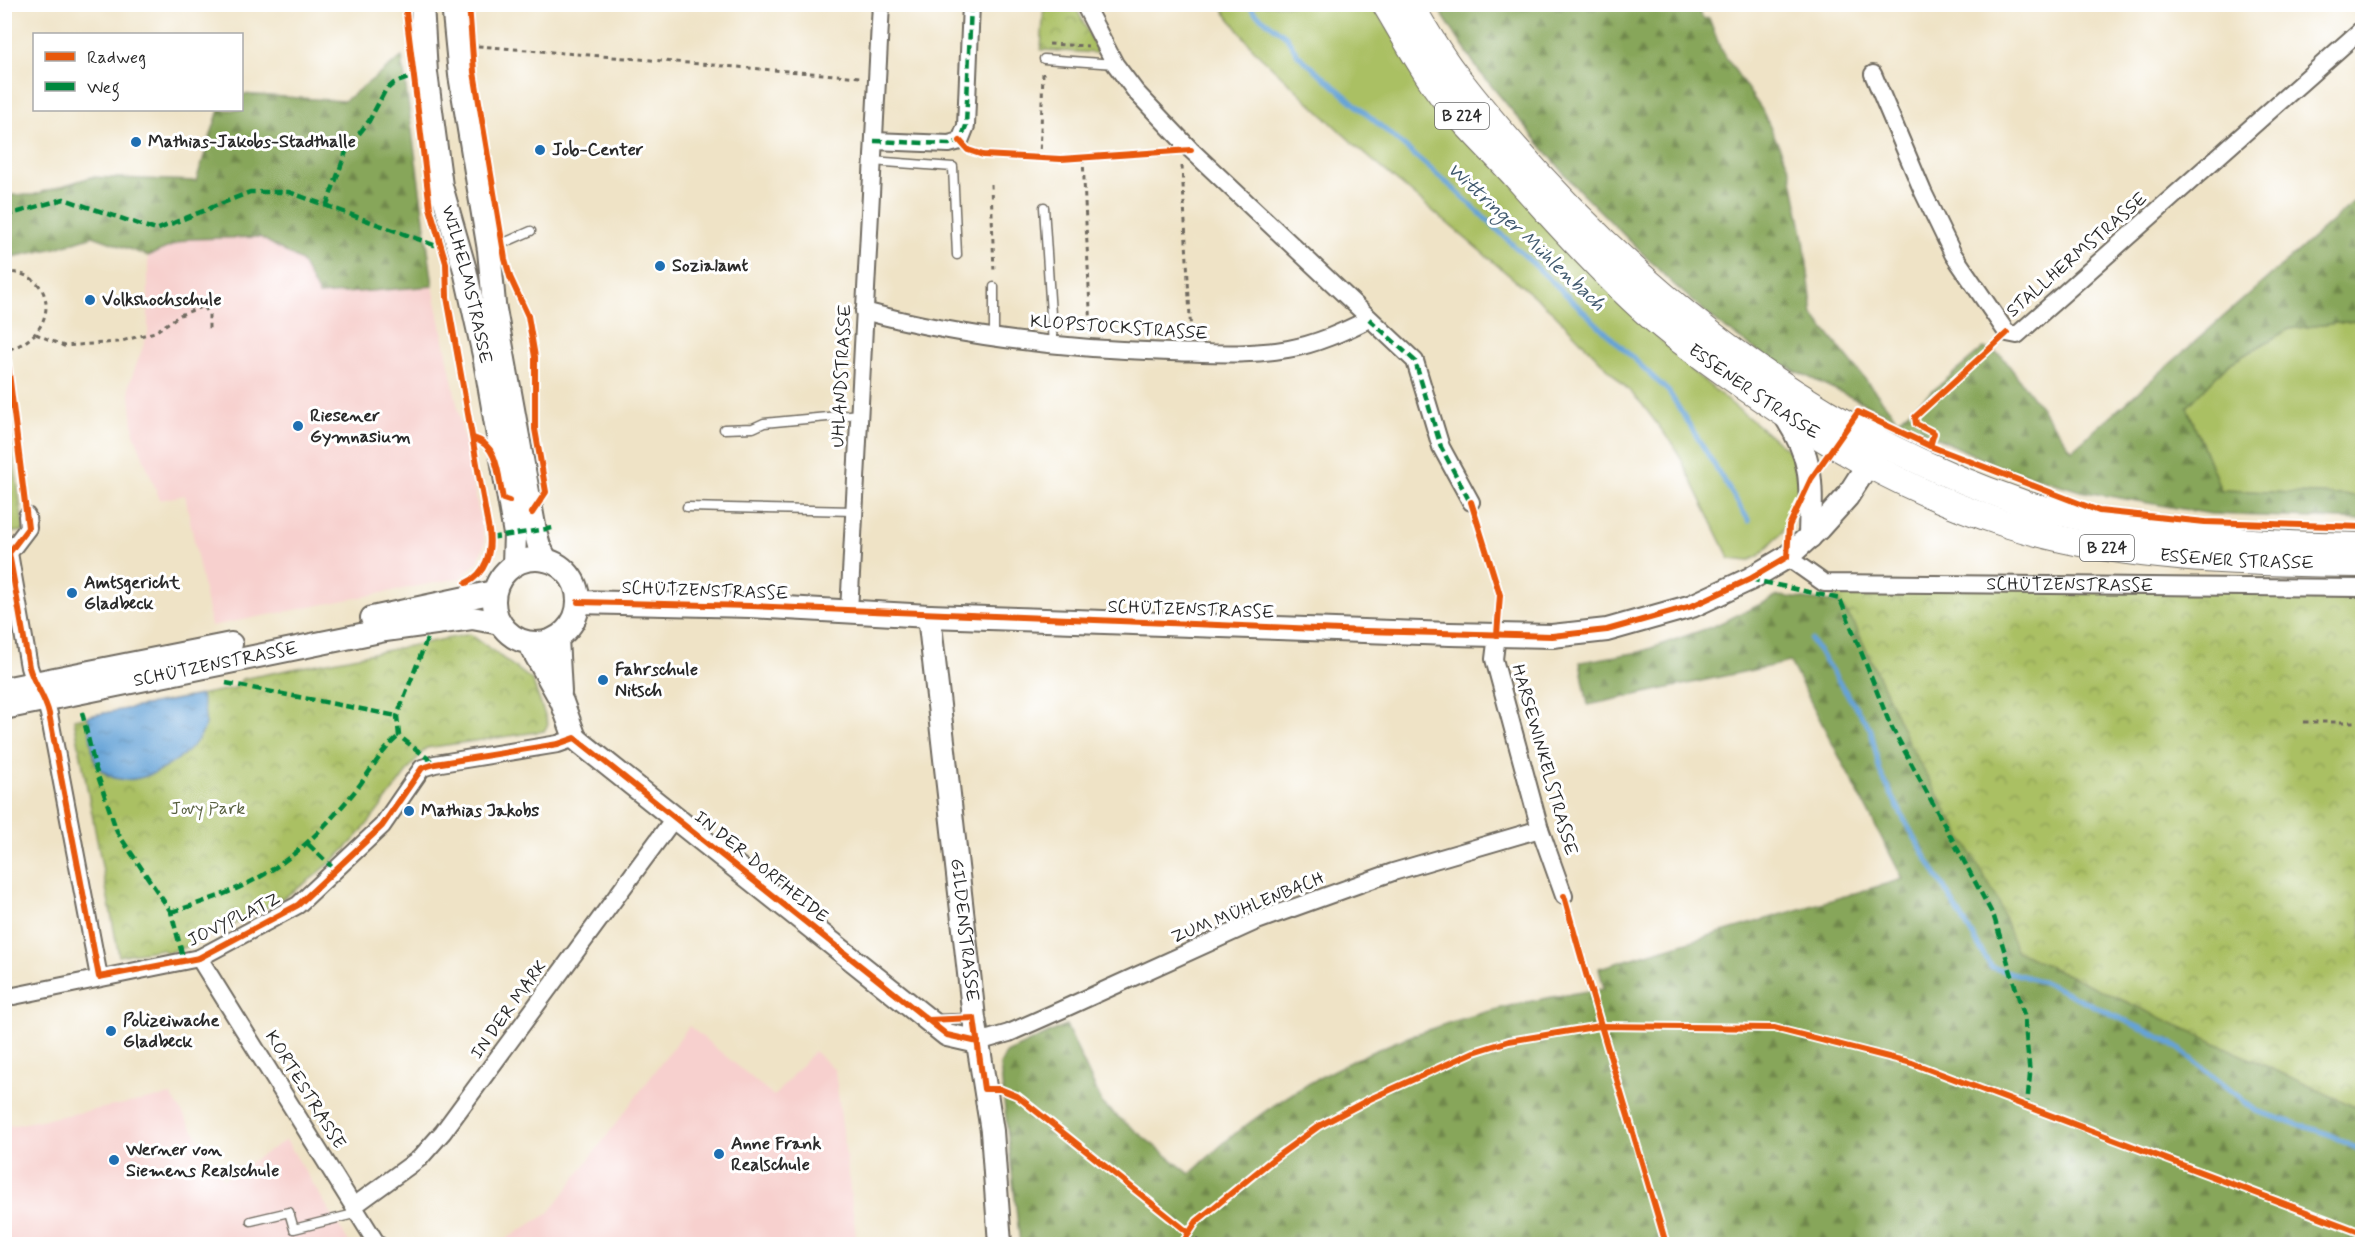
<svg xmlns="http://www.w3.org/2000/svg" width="2367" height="1249" font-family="Mynerve,sans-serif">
  <defs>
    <pattern id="forest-firs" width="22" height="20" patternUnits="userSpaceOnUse" patternTransform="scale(1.5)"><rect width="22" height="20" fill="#87a65a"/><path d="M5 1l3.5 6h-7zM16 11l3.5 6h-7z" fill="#6f874b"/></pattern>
    <pattern id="park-crowns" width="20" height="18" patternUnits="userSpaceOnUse" patternTransform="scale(1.5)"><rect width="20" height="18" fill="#aac064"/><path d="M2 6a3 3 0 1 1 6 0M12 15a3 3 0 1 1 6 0" fill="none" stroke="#8b9c53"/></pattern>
    <pattern id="water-ripples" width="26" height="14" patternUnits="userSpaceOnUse" patternTransform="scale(1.5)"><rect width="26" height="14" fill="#65a3d7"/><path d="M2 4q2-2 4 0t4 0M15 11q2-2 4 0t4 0" fill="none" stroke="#5385af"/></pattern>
  </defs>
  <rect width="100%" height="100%" fill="#fff"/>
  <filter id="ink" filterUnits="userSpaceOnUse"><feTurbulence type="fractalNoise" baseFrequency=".0167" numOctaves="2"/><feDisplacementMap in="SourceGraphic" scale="12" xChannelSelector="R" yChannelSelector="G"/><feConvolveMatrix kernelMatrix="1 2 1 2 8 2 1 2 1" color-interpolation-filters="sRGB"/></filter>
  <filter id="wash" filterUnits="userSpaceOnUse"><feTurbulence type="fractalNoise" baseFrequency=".008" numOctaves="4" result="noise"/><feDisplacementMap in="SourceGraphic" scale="24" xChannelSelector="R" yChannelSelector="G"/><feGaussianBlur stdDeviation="1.35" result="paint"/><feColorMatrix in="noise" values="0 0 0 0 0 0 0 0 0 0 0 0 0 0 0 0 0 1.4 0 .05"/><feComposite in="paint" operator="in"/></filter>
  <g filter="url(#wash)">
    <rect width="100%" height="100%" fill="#efe3c6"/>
    <g fill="#f7d0ce">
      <path d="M260,237L301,261L319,295L433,286L485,542L478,562L460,578L211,626L185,495L160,500L134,434L129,385L148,333V256L188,239Z"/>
      <path d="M689,1026L774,1096L814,1051L835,1070L857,1244H498L549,1213Z"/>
      <path d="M171,1095L224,1179L286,1140L350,1244H5L4,1102L10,1126Z"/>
    </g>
    <g fill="#aac064" stroke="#6a7648" stroke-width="1.5">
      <path d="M1219,5H1372L1415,66L1521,194L1687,367L1790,452L1799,483L1796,508L1782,532L1759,556L1748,561L1730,559L1676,449L1642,404L1554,313L1358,148L1255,51Z"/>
      <path d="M2362,320V496L2221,490L2187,407L2227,365L2289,329Z"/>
    </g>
    <g fill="url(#forest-firs)" stroke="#596842" stroke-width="1.5">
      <path d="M1436,5H1694L1704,19L1709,18L1721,50L1762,110L1790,169L1804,239L1813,315L1898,420L1984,348L2002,356L2072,450L2362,195V320L2289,329L2227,365L2187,407L2221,490L2362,496V520L2211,514L2080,491L1993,464L1766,357L1718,323L1671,282L1574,185L1479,71Z"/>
      <path d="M402,57L433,286L319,295L301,261L260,237L188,239L148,256L93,236L56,248L6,258L5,195H33L91,177L196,181L219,110H242V94L344,101Z"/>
      <path d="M1778,596L1838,603L1855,625L1910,746L1998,900L2016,951L2362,1110V1244H1020L1000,1065L1006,1053L1066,1025L1103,1105L1190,1174C1208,1158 1225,1140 1245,1126C1347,1048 1478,1005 1604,989L1599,968L1903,879L1790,662L1588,705L1580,662L1640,652L1714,626Z"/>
    </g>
    <g fill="url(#park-crowns)" stroke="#6a7648" stroke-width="1.5">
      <path d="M1044,5H1075L1098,53L1041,50Z"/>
      <path d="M4,388L24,531L5,533H4Z"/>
      <path d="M1824,583L2362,588V1110L2016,951L1998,900L1910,746L1855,625Z"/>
      <path d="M470,634L532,680L548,724L544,731L426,748C400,778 380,812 353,841C310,887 253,919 195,940V944L167,953L162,949L119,956L74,719L235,688L242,679Z"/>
    </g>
    <path fill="url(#water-ripples)" stroke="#486781" stroke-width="1.5" d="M201,695C203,706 208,720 203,731C189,761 122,802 97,765C91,757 90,727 88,716Z"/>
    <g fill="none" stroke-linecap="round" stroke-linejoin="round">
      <g stroke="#65a3d7" stroke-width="5">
        <path d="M1248,4L1255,13L1286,36L1298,55L1455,190L1669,392L1749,521"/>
        <path d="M1811,640L1871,730L1880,772L1906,823L1991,967L2044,982L2172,1043L2256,1111L2328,1134L2362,1151"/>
      </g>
    </g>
  </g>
  <g filter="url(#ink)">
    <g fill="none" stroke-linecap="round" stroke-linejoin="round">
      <defs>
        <g id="lane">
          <path d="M1044,59L1115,64"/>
          <path d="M872,161L953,167L957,255"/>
          <path d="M1044,207L1053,345"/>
          <path d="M490,249L531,231"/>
          <path d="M994,337V287"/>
          <path d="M724,429L753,428L764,423L859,414"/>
          <path d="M687,507L854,511"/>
          <path d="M935,1019L973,1018"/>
          <path d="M251,1221L289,1212L294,1229L358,1213"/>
        </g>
        <g id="street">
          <path d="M1084,4L1115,64L1136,92L1191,150L1415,361L1441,447L1471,502"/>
          <path d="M1873,74L1923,192L1953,254L2007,333L2017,335L2362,29"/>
          <path d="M874,141L949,144L960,141L966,126L971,4"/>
          <path d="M864,311C964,338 1067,349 1170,352C1210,353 1249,356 1288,349C1317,344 1343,332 1369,319"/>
          <path d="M27,516L28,528L9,553L29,667C34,685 45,696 49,714L99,977"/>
          <path id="s1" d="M1787,557L1824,583L2362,588"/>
          <path d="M849,612L881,4"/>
          <path d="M1497,635L1494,659L1540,829L1564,896"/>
          <path d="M199,958L377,1244"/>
          <path d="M4,998L199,958L298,905L382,826L422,768L435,764L558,744L575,738"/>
          <path d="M978,1042L1009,1033L1061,1010L1257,921L1393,872L1540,829"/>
          <path d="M354,1206L420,1158L443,1132L675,817"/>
        </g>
        <g id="secondary">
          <path id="s2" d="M422,4L426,73L441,186L465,270L484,355L515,534L514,564"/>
          <path d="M453,4L460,75L489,250L494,304L535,531L539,546L546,560"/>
          <path d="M1786,417C1815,462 1811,486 1810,537"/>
          <circle cx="536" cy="601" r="42"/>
          <path d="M578,602L751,606L929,616L1450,634L1552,636L1607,630L1692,606L1750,579L1787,557L1819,528L1847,497L1881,444"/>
          <path id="s3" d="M929,616L974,1018L992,1131L1000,1244"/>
          <path d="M372,618L494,592"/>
          <path d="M557,638L560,692"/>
          <path d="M529,643L562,702L575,738L582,744L947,1035L978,1042"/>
          <path d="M4,689L231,644"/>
          <path id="s4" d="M4,708L385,630L472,618L500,623"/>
        </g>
        <g id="primary">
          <path id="s5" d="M1385,4C1402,32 1417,60 1435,86C1458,119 1491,149 1518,179C1556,222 1595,265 1637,304C1664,330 1696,352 1726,374C1816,438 1903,491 2009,525C2124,561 2243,563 2362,564"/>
          <path d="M1410,4C1425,29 1439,55 1457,77C1604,266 1791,424 2020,502C2038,509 2058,512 2076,516C2170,539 2266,545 2362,546"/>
        </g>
      </defs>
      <use href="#lane" stroke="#706b61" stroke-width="11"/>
      <use href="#street" stroke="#706b61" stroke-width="20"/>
      <use href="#secondary" stroke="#706b61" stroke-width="26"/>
      <use href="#primary" stroke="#706b61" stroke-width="28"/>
      <g stroke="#706b61" stroke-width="3" stroke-dasharray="4.5 4.5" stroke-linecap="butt">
        <path d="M1049,44L1088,46"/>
        <path d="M478,46L860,77"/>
        <path d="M1040,158L1043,73"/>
        <path d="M1083,158L1091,331"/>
        <path d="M1182,166L1191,336"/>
        <path d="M991,184L994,273"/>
        <path d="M4,272C63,271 57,341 4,350"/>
        <path d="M36,334L64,346L118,342L155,332L180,315L204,306L209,314V332"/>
        <path d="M2304,722H2362"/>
        <path d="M1189,1233L1202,1244"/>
      </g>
      <use href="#lane" stroke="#fff" stroke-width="8"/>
      <use href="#street" stroke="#fff" stroke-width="16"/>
      <use href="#secondary" stroke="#fff" stroke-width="22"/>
      <use href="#primary" stroke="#fff" stroke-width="26"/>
      <g stroke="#00873e" stroke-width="4.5" stroke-dasharray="9 4.5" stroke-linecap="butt">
        <path d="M874,141L949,144L960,141L966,126L971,4"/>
        <path d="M326,207L347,149L369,121L385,91L394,83L414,76"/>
        <path d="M4,216L64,199L156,230L250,192H289L434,245L440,242"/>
        <path d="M1369,319L1415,361L1441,447L1472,506"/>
        <path d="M490,538L553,528"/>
        <path d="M1750,579L1840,599L1889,722L1994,917L2024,1015L2030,1075L2027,1105"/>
        <path d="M427,639L397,716L399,736L435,764"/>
        <path d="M226,683L397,716"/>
        <path d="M82,712L95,767L117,832L171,912L184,961"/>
        <path d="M308,844L336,871"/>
        <path d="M171,912C255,887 294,864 350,797C367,778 380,751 399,736"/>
      </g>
      <defs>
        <g id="cycleway">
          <path d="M405,4L430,208L446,263L447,297L489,531C492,552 486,574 466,583"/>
          <path d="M469,4L474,72L505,259L510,277L528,316L535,357V429L546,492L532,513"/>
          <path d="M960,141L968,150L983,155L1061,159L1191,150"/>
          <path d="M4,332L28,528L9,553L29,667C34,685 45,696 49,714L99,977L199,958L298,905L382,826L422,768L435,764L558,744L575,738L947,1035L978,1042"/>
          <path d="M473,438C499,445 498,476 503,499L509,501"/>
          <path d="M1930,446L1934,433L1916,424L1915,417L2007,333"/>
          <path d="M1471,502L1500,595L1497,635"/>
          <path d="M578,602L751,606L1365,631L1552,636L1607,630L1692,606L1750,579L1787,557L1789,526L1811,479L1858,412L1930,446L2099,511L2205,522L2362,527"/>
          <path d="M1564,896C1596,1013 1632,1128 1666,1244"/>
          <path d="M928,1020L974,1018L984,1089H1000L1017,1096L1189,1233"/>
          <path d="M1182,1244L1197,1221L1272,1160L1319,1126L1370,1099L1474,1052L1509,1041L1600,1026L1774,1028L1912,1063L2362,1233"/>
        </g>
      </defs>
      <use href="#cycleway" stroke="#fff" stroke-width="10"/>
      <use href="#cycleway" stroke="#e8590c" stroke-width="6"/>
    </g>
  </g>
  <g fill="#1f6fb2" stroke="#fff" stroke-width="2">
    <circle cx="136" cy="142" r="6"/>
    <circle cx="540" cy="150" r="6"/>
    <circle cx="660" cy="266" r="6"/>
    <circle cx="90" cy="300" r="6"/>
    <circle cx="298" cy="426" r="6"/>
    <circle cx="72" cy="593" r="6"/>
    <circle cx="603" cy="680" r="6"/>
    <circle cx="409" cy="811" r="6"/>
    <circle cx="111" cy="1031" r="6"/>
    <circle cx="719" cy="1154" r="6"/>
    <circle cx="114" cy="1160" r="6"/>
  </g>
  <g text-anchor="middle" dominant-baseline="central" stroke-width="6" stroke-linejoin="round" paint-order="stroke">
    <g fill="#fff" stroke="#6b6b6b" stroke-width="1.5">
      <rect x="1435" y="103" width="54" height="26" rx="4.5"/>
      <rect x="2080" y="535" width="54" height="26" rx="4.5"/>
    </g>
    <g font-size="16" font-weight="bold" fill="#2b2b2b">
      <text x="1462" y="116">B 224</text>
      <text x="2107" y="548">B 224</text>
    </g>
    <g font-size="18" font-weight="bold" fill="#2b2b2b" stroke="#fff" text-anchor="start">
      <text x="148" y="142">Mathias-Jakobs-Stadthalle</text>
      <text x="552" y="150">Job-Center</text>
      <text x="672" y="266">Sozialamt</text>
      <text x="102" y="300">Volkshochschule</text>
      <text x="310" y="416">Riesener<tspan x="310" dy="21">Gymnasium</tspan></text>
      <text x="84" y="583">Amtsgericht<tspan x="84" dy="21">Gladbeck</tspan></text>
      <text x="615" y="670">Fahrschule<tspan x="615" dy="21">Nitsch</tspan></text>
      <text x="421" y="811">Mathias Jakobs</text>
      <text x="123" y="1021">Polizeiwache<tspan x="123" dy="21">Gladbeck</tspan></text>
      <text x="731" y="1144">Anne Frank<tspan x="731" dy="21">Realschule</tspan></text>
      <text x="126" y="1150">Werner von<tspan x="126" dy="21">Siemens Realschule</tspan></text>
    </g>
    <g font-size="18" fill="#2b2b2b" stroke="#fff">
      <text transform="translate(2077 255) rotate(-41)">STALLHERMSTRASSE</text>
      <text stroke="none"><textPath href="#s2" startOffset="285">WILHELMSTRASSE</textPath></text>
      <text transform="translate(1119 328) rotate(4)">KLOPSTOCKSTRASSE</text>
      <text transform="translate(842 376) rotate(-87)">UHLANDSTRASSE</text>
      <text stroke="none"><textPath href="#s5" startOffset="540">ESSENER STRASSE</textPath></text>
      <text stroke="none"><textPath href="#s5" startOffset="1060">ESSENER STRASSE</textPath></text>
      <text stroke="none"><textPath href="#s1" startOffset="291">SCHÜTZENSTRASSE</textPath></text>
      <text transform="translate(705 591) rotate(2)">SCHÜTZENSTRASSE</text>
      <text transform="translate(1191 610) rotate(2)">SCHÜTZENSTRASSE</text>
      <text stroke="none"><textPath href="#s4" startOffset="216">SCHÜTZENSTRASSE</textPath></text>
      <text transform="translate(1544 760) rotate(74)">HARSEWINKELSTRASSE</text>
      <text transform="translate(761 867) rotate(39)">IN DER DORFHEIDE</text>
      <text transform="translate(1248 908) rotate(-22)">ZUM MÜHLENBACH</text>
      <text transform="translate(234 920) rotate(-26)">JOVYPLATZ</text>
      <text stroke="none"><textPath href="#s3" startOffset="316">GILDENSTRASSE</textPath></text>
      <text transform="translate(509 1010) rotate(-54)">IN DER MARK</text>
      <text transform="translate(305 1090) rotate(58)">KORTESTRASSE</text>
    </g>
    <g font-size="18" fill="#575f3f" stroke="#fff">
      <text x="208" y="809">Jovy Park</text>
    </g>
    <g font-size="20" font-style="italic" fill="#425b70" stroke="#fff">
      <text transform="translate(1526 237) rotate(43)">Wittringer Mühlenbach</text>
    </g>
  </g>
  <rect width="2367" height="1249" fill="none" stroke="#fff" stroke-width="24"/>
  <rect x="33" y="33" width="210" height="78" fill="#ffffff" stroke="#aaaaaa" stroke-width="1.5"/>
  <rect x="45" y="52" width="30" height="9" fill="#e8590c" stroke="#aaaaaa" stroke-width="1.5"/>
  <text x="87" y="63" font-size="18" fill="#2b2b2b">Radweg</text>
  <rect x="45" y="82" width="30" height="9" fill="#00873e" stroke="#aaaaaa" stroke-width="1.5"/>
  <text x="87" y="93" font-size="18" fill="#2b2b2b">Weg</text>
</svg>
